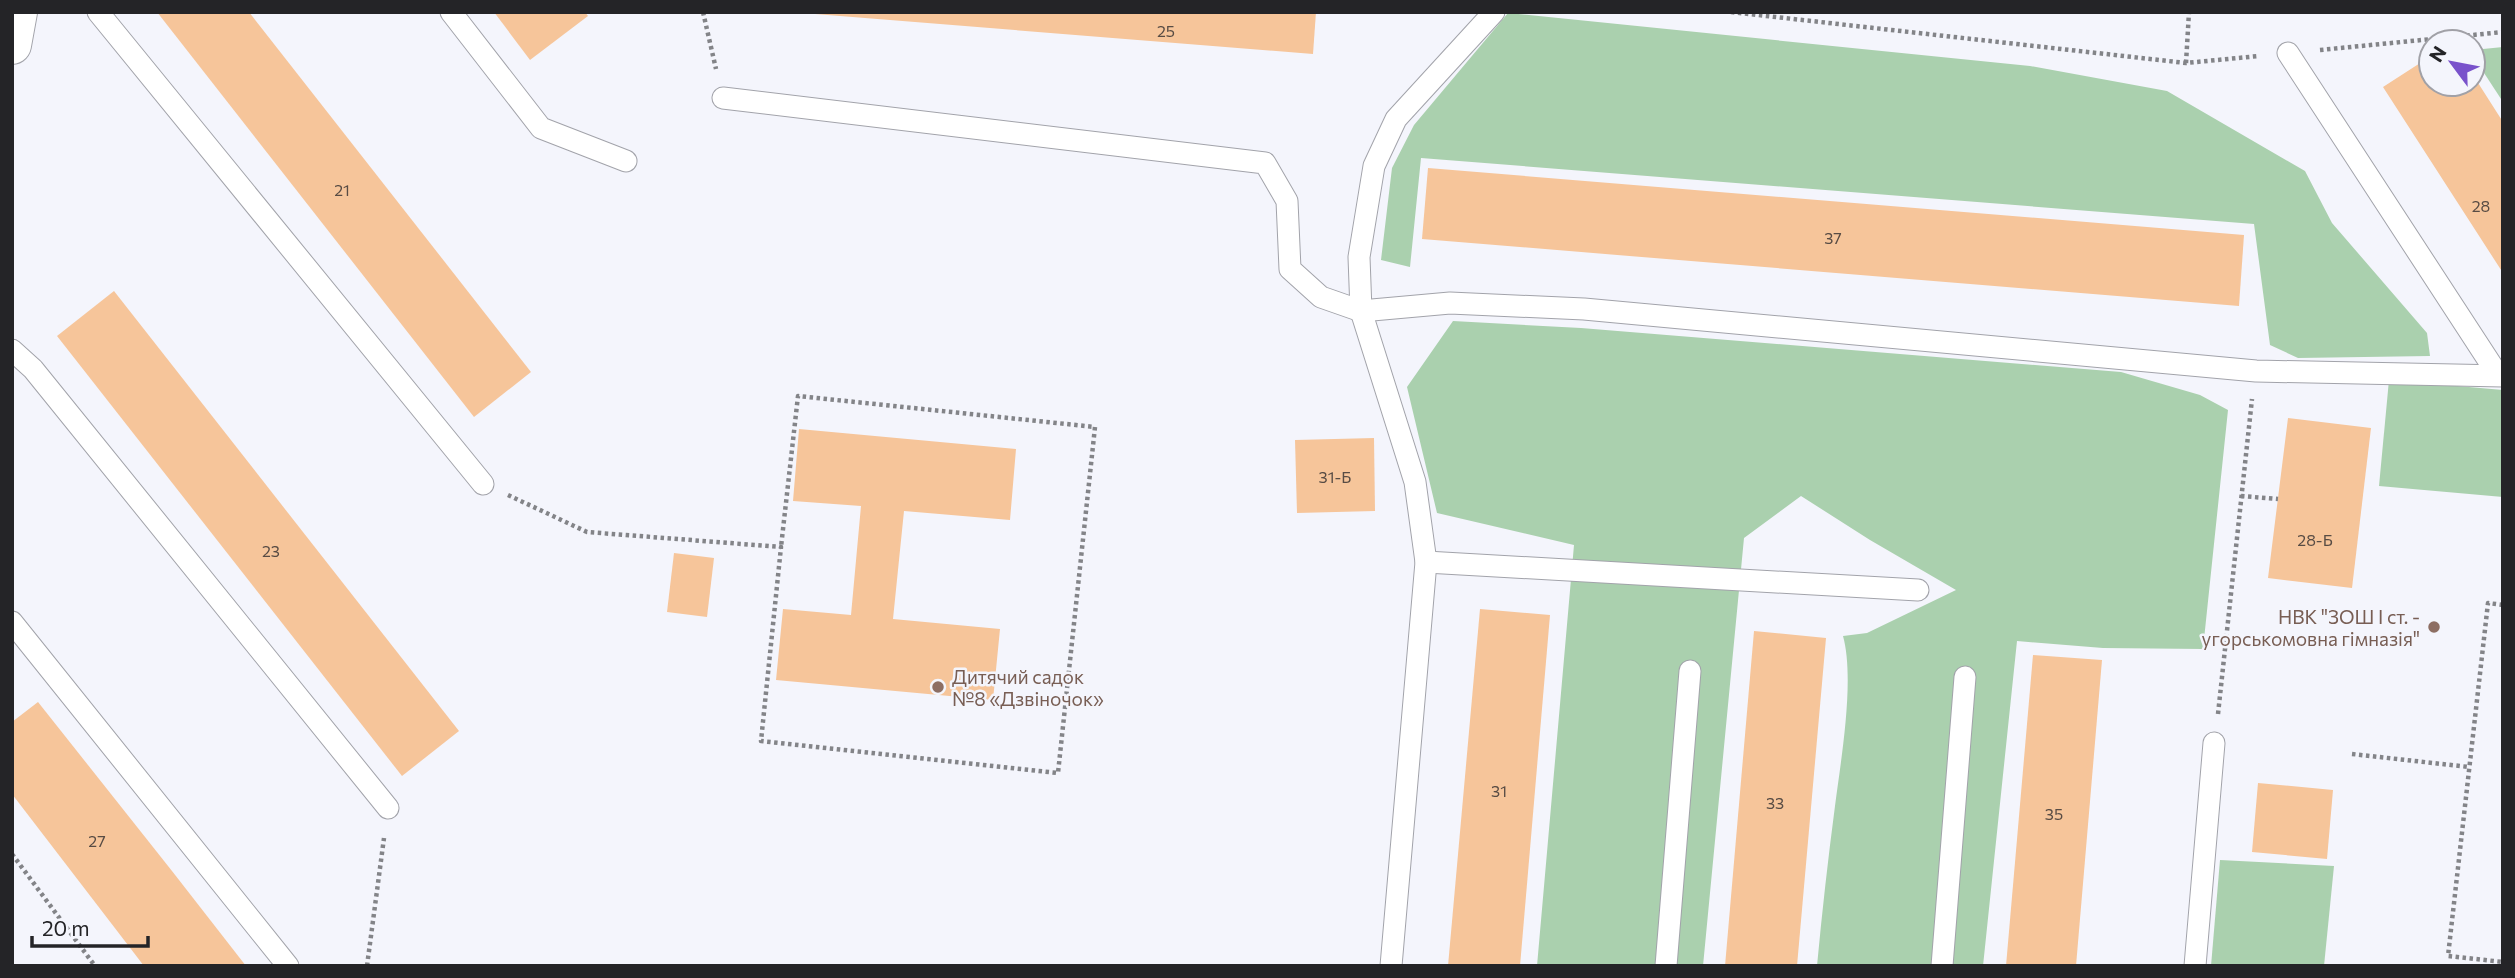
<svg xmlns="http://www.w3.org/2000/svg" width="2515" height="978" font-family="Commissioner,sans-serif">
  <rect width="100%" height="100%" fill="#f4f5fc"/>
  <g fill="#aad0ae">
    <path d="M1508,13L2030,66L2167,91L2305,171L2332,223L2427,333L2430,356L2298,358L2270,345L2254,224L1421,158L1410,267L1381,260L1392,168L1414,125Z"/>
    <path d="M2503,47V102L2473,56V50Z"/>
    <path d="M1453,321L1581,328L2121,372L2200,395L2228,410L2203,649L2103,648L2017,641L1983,966H1817C1822,912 1828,859 1835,806C1841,759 1855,680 1843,636L1867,633L1956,590L1870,540L1801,496L1744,538L1703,966H1537L1574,545L1437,513L1407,387Z"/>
    <path d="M2389,380L2503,390V497L2379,486Z"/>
    <path d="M2220,860L2334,866L2324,966H2211Z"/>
  </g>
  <g fill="#f6c59a">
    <path d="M157,12H249L531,372L474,417Z"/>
    <path d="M494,12H585L588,16L530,60Z"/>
    <path d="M815,12H1316L1313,54L815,14Z"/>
    <path d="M2431,56V84H2473V75L2503,122V273L2383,87Z"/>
    <path d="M1428,168L2244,235L2239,306L1422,239Z"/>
    <path d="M114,291L459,731L402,776L57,336Z"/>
    <path d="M2288,418L2371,428L2352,588L2268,578Z"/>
    <path d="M799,429L1016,449L1010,520L904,511L893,619L1000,629L993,700L776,680L783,609L851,615L861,506L793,501Z"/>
    <path d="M1374,438L1375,511L1297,513L1295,440Z"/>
    <path d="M674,553L714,558L707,617L667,612Z"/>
    <path d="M1480,609L1550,615L1520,966H1448Z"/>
    <path d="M1754,631L1826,638L1797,966H1725Z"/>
    <path d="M2033,655L2102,660L2076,966H2006Z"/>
    <path d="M38,702L172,871L246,966H144L12,794V722Z"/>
    <path d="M2258,783L2333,790L2327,859L2252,852Z"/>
  </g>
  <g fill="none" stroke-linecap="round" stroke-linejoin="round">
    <defs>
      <g id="service">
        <path d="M98,12L483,484"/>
        <path d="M451,12L541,128L626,161"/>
        <path d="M2288,53L2498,375"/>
        <path d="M723,98L1265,163L1287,201L1290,269L1321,297L1361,311L1450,303L1584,309L2256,371L2503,376"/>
        <path d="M12,350L33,369L388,808"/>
        <path d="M1426,562L1918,590"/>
        <path d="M12,622L288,966"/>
        <path d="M1391,966L1426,562L1415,482L1361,311L1359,257L1374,166L1396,119L1494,12"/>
        <path d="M1666,966L1690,671"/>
        <path d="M1942,966L1965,677"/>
        <path d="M2195,966L2214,743"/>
      </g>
      <path id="tertiary" d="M12,45L18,12"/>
    </defs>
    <use href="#service" stroke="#a2a3aa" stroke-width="23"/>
    <use href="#tertiary" stroke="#a2a3aa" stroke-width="40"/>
    <g stroke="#838488" stroke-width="4.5" stroke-dasharray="3.5 3.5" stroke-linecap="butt">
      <path d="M703,12L716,69"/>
      <path d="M1731,12L2186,63L2259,56"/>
      <path d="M2320,50L2503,32"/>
      <path d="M2186,63L2189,12"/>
      <path d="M508,495L587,532L781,547L761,741L1058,773L1095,427L798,396L781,547"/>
      <path d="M2241,496L2278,499"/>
      <path d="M2503,605L2488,603L2448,956L2503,962"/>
      <path d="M2218,714L2252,399"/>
      <path d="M2352,754L2469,767"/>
      <path d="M12,854L95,966"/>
      <path d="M367,966L384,838"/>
    </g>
    <use href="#service" stroke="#fff" stroke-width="21"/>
    <use href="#tertiary" stroke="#fff" stroke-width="38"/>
  </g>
  <g fill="#8d6e63" stroke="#f4f5fc" stroke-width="2.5">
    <circle cx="2434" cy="627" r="7"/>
    <circle cx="938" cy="687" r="7"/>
  </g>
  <g text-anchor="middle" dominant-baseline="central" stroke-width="5" stroke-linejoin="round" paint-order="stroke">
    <g font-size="16" fill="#584c44">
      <text x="1166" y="30">25</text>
      <text x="342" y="189">21</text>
      <text x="2481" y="205">28</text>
      <text x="1833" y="237">37</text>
      <text x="1335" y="476">31-Б</text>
      <text x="2315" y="539">28-Б</text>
      <text x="271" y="550">23</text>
      <text x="1499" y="790">31</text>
      <text x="1775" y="802">33</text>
      <text x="2054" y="813">35</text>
      <text x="97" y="840">27</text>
    </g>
    <g font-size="19" fill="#785e54" stroke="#f4f5fc" text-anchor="end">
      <text x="2420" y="616">НВК "ЗОШ І ст. -<tspan x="2420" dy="22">угорськомовна гімназія"</tspan></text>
      <text x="952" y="676" text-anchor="start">Дитячий садок<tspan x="952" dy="22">№8 «Дзвіночок»</tspan></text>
    </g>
  </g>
  <rect width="2515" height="978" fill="none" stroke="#242427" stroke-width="28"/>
  <g transform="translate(2452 63) rotate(302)"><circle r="33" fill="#f4f5fc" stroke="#a1a1a7" stroke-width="2"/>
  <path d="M0-5L12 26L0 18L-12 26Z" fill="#7952cb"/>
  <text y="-10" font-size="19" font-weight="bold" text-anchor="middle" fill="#242427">N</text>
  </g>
  <path d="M32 936v10h116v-10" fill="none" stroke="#242427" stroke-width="3.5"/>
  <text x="42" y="936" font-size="21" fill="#242427" stroke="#f4f5fc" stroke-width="5" paint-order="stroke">20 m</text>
</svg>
